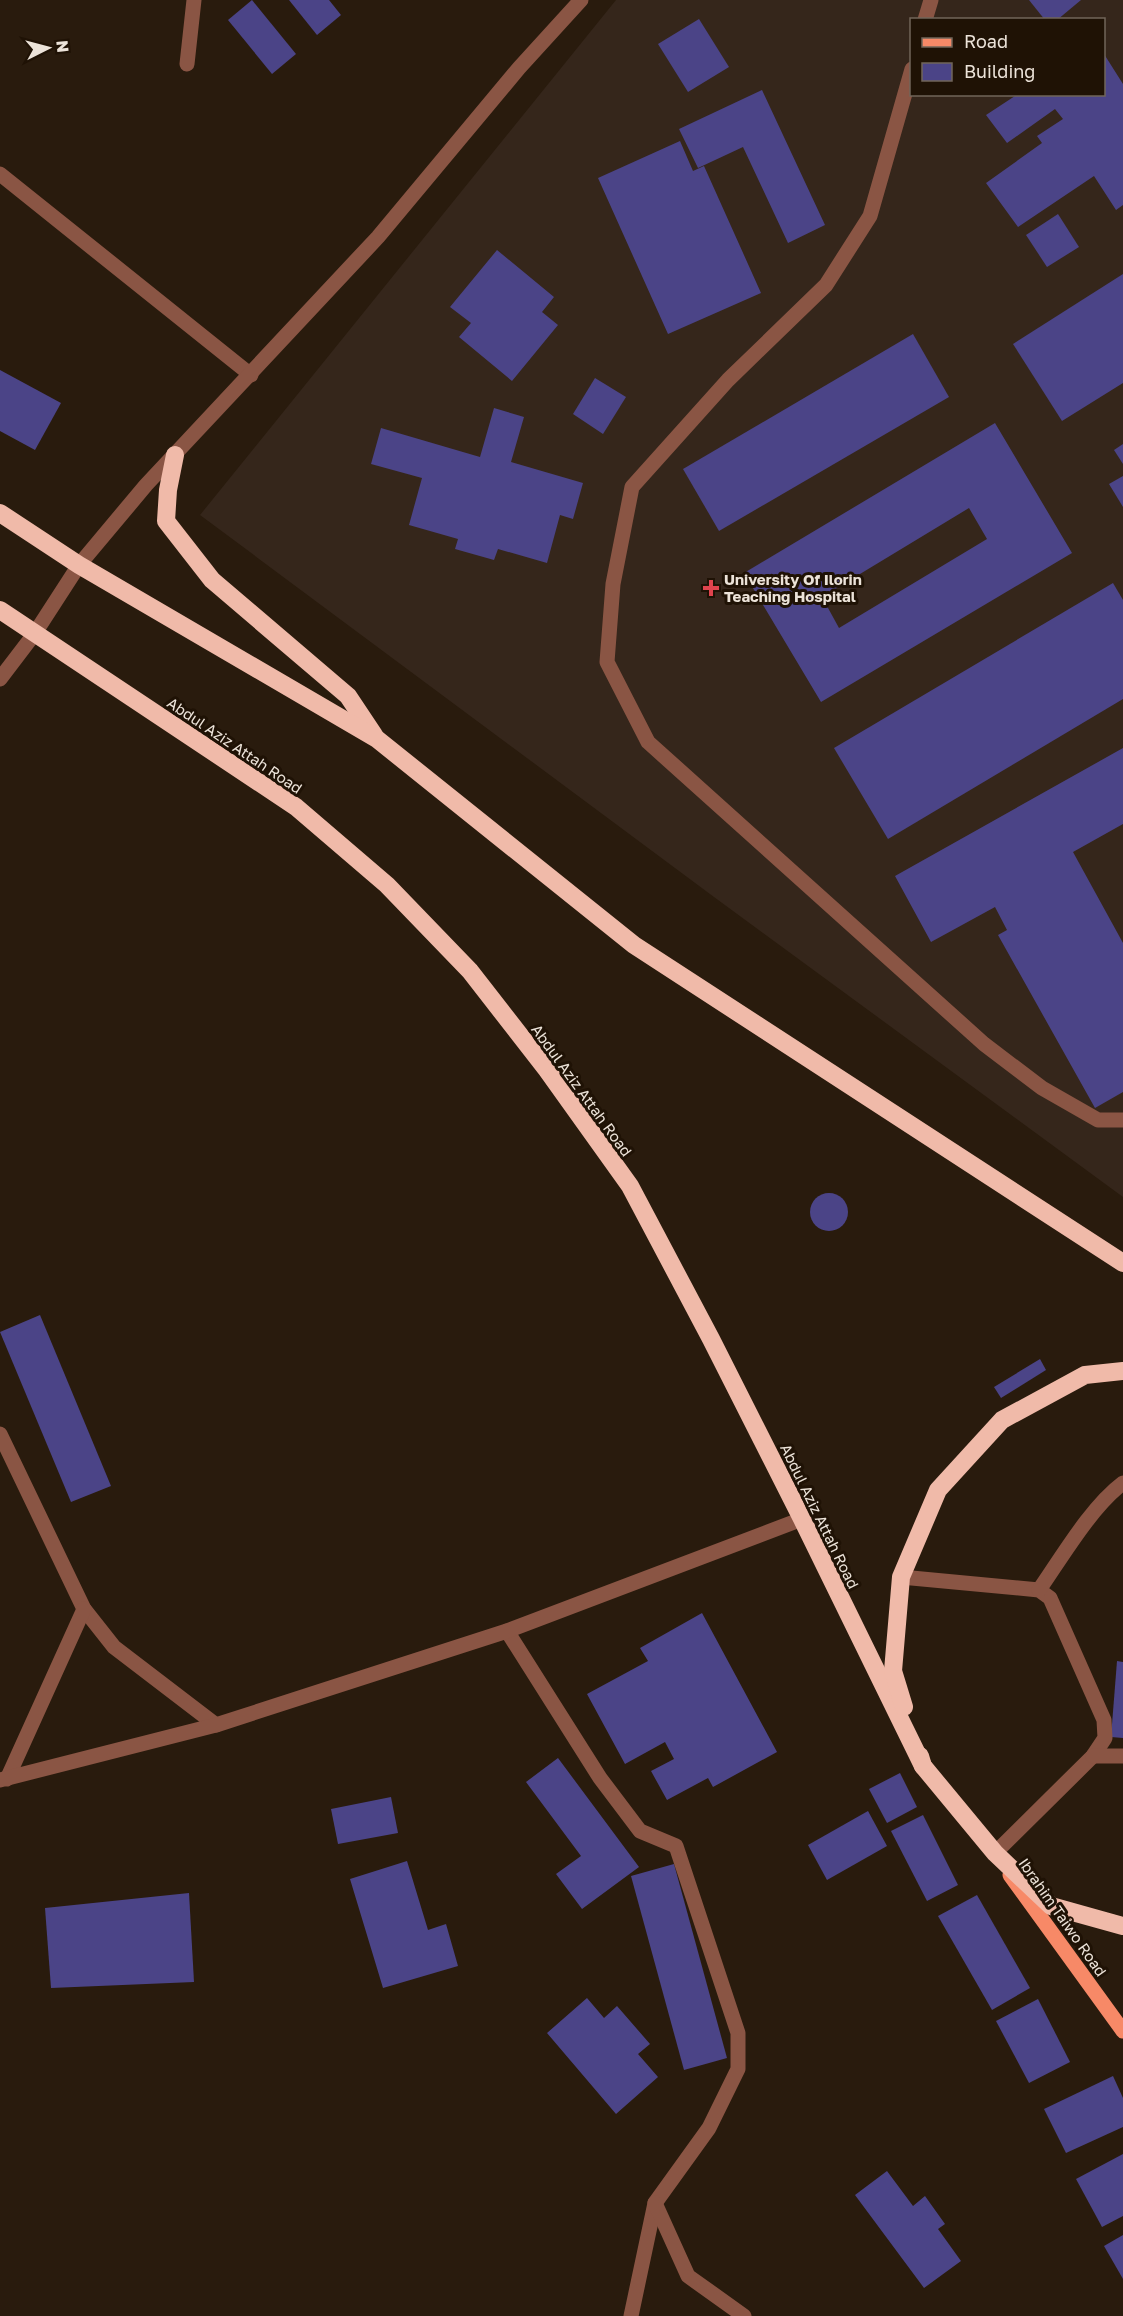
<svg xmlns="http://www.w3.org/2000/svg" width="1123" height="2316" font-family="'Golos Text',sans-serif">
  <rect width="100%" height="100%" fill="#291b0d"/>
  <path fill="#35261b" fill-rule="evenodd" d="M616,0H1123V1197L714,897L200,515ZM912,20H1104V94H912Z"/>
  <g fill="#4b4487" fill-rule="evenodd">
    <path d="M252,0L296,54L272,74L228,20Z"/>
    <path d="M289,0H329L341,15L317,35Z"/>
    <path d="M1029,0H1081L1057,20H1045Z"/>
    <path d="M699,19L729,67L688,92L658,44Z"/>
    <path d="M1104,54L1123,84V205L1116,210L1094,176L1018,227L986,183L1042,143L1037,136L1063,119L1055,109L1007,143L986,115L1018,94H1104Z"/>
    <path d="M762,90L825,225L788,243L743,147L698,168L679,129Z"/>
    <path d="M680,141L693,171L704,166L761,293L668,334L598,178Z"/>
    <path d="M1058,214L1079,247L1047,267L1026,235Z"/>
    <path d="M497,250L554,297L542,312L558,325L512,381L459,337L471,323L450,307Z"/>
    <path d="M1123,274V383L1062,421L1013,344Z"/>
    <path d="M913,334L949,397L719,531L683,469Z"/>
    <path d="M0,370L61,403L35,450L0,431Z"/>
    <path d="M595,378L626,397L603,434L573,414Z"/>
    <path d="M494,408L524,417L511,462L583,483L573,519L560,515L547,563L498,549L494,560L455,549L458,539L409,525L422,478L371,464L381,428L480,457Z"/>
    <path d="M995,423L1072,553L821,702L744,573ZM969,508L987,539L839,628L822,597Z"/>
    <path d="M1123,444V464L1114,450Z"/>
    <path d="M1123,476V507L1109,484Z"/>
    <path d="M1113,583L1123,600V699L888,839L834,748Z"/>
    <path d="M1123,748V824L1073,852L1123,943V1092L1095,1108L998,935L1007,930L995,907L931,942L895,876Z"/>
    <circle cx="829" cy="1212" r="19"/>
    <path d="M40,1315L111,1486L71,1502L0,1332Z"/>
    <path d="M1040,1359L1046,1370L1001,1398L994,1387Z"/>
    <path d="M702,1613L777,1752L713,1787L708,1778L667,1800L651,1771L674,1759L665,1742L625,1764L587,1694L648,1661L640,1648Z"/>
    <path d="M1117,1661L1123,1662V1738L1111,1737Z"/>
    <path d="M558,1758L639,1867L582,1909L556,1874L581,1856L526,1782Z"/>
    <path d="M900,1773L917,1807L887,1823L869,1789Z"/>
    <path d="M391,1797L398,1833L338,1844L331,1809Z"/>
    <path d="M868,1811L887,1846L827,1880L808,1845Z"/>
    <path d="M923,1815L958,1885L927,1901L891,1831Z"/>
    <path d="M407,1861L428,1930L446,1924L458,1966L383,1988L350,1879Z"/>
    <path d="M674,1864L727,2058L684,2070L631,1876Z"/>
    <path d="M189,1893L194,1982L51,1988L45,1908Z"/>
    <path d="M977,1895L1030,1988L992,2010L938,1916Z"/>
    <path d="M587,1998L604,2018L617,2006L650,2044L638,2054L658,2077L616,2114L547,2033Z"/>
    <path d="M1038,1999L1070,2062L1029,2083L996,2021Z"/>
    <path d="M1113,2076L1123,2098V2127L1066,2153L1044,2109Z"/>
    <path d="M1123,2154V2216L1102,2227L1076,2179Z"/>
    <path d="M887,2171L913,2206L925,2196L945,2224L938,2229L961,2261L924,2288L855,2195Z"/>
    <path d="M1123,2235V2279L1104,2246Z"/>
  </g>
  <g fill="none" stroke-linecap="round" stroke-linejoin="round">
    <g stroke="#8a5544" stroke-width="15">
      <path d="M925,20L931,0"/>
      <path d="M187,64L194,0"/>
      <path d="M912,69L870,216L826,285L728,380L632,487L613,584L607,662L648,742L984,1044L1042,1088L1098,1120H1123"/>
      <path d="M0,174L251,375"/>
      <path d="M0,679L35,633L79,565L146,485L378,237L519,68L581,0"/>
      <path d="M0,1434L84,1609L114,1647L216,1725"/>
      <path d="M901,1577L1039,1590L1050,1598L1104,1720L1105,1738L1093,1756L995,1853"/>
      <path d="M1039,1590C1062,1557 1091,1507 1123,1483"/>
      <path d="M507,1631L600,1778L640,1831L676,1846L738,2033V2069L709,2128L655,2203L631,2316"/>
      <path d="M1093,1756H1123"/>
      <path d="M7,1779L84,1609"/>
      <path d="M0,1780L216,1725L507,1631L802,1519"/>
      <path d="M655,2203L688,2276L744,2316"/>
    </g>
    <path stroke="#f78967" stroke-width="15" d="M1010,1875L1123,2031"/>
    <g stroke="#f0baa9" stroke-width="18">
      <path d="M175,455L168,490L166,521L212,580L348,696L374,735"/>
      <path d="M0,513L79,565L377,739L634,945L1123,1263"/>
      <path d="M0,610L296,807L387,885L470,971L547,1070L630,1186L711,1339L802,1519L923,1766"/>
      <path d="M904,1707L893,1671L901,1577L938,1490L1002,1420L1085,1375L1123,1371"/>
      <path d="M920,1756L923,1766L995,1853L1051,1906L1123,1926"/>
    </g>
  </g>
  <path fill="#e0444e" stroke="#1f1205" stroke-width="2" d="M708 579h6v6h6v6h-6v6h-6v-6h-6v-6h6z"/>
  <g text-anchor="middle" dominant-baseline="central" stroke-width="6" stroke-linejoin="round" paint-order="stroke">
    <g font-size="15" font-weight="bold" fill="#ece3d9" stroke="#1f1205" text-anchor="start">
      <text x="724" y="579">University Of Ilorin<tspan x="724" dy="17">Teaching Hospital</tspan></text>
    </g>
    <g font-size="15" fill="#ece3d9" stroke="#1f1205">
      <text transform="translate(235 745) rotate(34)">Abdul Aziz Attah Road</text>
      <text transform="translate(582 1090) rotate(54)">Abdul Aziz Attah Road</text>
      <text transform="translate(820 1516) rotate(64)">Abdul Aziz Attah Road</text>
      <text transform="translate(1063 1917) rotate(55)">Ibrahim Taiwo Road</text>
    </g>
  </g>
  <rect x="910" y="18" width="195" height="78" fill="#1f1205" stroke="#71665a" stroke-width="1.5"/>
  <rect x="922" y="38" width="30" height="9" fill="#f78967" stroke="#71665a" stroke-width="1.5"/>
  <text x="964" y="48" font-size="18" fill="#ece3d9">Road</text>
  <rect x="922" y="63" width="30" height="18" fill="#4b4487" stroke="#71665a" stroke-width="1.5"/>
  <text x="964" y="78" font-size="18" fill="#ece3d9">Building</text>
  <g transform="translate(48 48) rotate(84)" stroke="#1f1205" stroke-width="4.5" paint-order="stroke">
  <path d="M0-4.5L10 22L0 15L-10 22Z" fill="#ece3d9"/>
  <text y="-9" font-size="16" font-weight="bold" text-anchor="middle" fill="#ece3d9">N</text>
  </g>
</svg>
